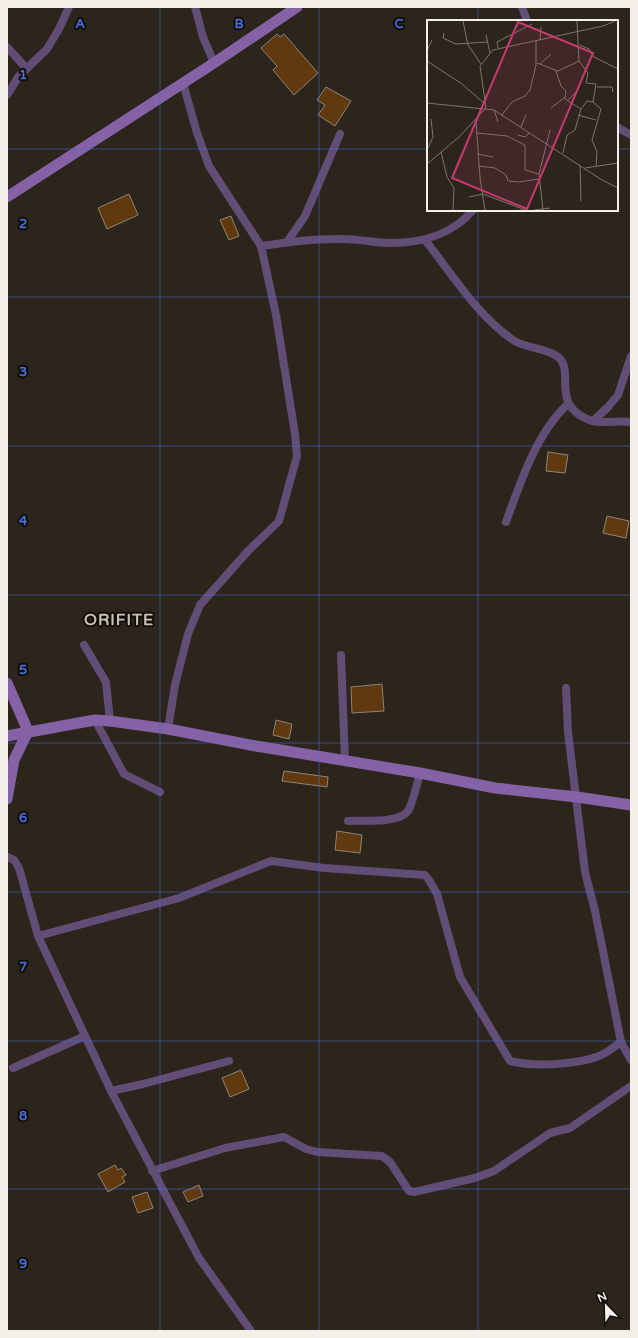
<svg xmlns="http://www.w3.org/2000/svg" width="638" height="1338" font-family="'Varela Round',sans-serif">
  <rect width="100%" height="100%" fill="#2b251c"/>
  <g fill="#60390e" stroke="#8e847b">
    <path d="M277,34L280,37L284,34L318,73L294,95L273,70L277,66L261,48Z"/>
    <path d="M326,87L351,101L335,126L318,115L325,105L317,100Z"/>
    <path d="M129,194L138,215L107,229L98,208Z"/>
    <path d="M231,216L239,236L229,240L220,220Z"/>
    <path d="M548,452L568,455L565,473L546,471Z"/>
    <path d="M607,516L629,521L626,538L603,533Z"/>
    <path d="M382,684L384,711L352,713L351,687Z"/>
    <path d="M276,720L292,724L289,739L273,735Z"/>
    <path d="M284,771L328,777L327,787L282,781Z"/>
    <path d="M337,831L362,835L360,853L335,850Z"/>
    <path d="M241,1070L249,1089L230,1097L222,1078Z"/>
    <path d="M115,1165L118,1170L121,1168L126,1175L122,1177L125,1182L108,1192L98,1174Z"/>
    <path d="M199,1185L203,1196L188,1202L183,1192Z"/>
    <path d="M147,1192L153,1208L138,1213L132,1197Z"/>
  </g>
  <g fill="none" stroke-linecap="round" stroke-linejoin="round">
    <g stroke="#624d77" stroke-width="8">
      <path d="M195,7L203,37L214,63"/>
      <path d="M522,7L527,21"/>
      <path d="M7,47L26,68"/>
      <path d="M7,95L19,76L47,49L59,29L69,7"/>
      <path d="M617,127L631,135"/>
      <path d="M425,240C452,274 477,315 513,340C526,349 545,347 558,357C576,370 548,406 592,421C603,424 619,420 631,422"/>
      <path d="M287,242L305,216L340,134"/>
      <path d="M261,246C287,242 315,238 343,239C359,239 375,243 391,243C422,243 453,234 473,210"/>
      <path d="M593,421L608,407L618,395L631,356"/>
      <path d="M506,522C520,483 537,432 568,404"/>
      <path d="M84,645L106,682L110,721"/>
      <path d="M341,655L345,761"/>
      <path d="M566,688L568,732L585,872L595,911L621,1042L631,1060"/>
      <path d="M95,720L124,774L160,792"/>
      <path d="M168,729L175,685L188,634L200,605L248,551L279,521L297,456L295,434L276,315L261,246L209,166L197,133L183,83"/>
      <path d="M348,821C363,820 398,824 408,811C413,803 417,783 420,773"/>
      <path d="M7,857L14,860L19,868L38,936L111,1091L199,1258L251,1331"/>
      <path d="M38,936L179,898L271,861L324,868L425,875L429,880L437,894L460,977L510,1061C534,1067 576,1065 599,1056C607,1053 614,1047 621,1042"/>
      <path d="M13,1068L85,1036"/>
      <path d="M111,1091L143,1084L229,1061"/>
      <path d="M152,1171L225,1148L284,1137L306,1149L317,1152L382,1156L390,1162L409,1191L414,1192L475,1178L494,1171L550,1133L570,1128L631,1086"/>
    </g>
    <g stroke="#8462a5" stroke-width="11">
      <path d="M7,197L214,63L297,7"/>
      <path d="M7,683L28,731L14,760L7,799"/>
      <path d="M7,736L95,720L110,721L168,729L256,746L420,773L495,788L577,797L631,805"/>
    </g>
  </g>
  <path fill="none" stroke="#486edb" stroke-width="1" stroke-opacity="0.55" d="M160,7V1331M319,7V1331M478,7V21M7,149H428M617,149H631M478,210V1331M7,297H631M7,446H631M7,595H631M7,743H631M7,892H631M7,1041H631M7,1189H631"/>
  <g text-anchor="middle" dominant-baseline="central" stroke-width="4" stroke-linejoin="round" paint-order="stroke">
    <g font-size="16" font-weight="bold" letter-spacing="1" fill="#c9c1b6" stroke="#110e0a">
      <text x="119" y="620">ORIFITE</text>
    </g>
  </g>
  <g transform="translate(427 20)">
    <rect width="191" height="191" fill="#2b251c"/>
    <path fill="none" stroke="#7b766e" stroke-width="1" d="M36,1L41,25L54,44M150,1L152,41L161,53L159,63L169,64L166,82L174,89L165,120L170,132L169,146M17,13L16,18L29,24L60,22M59,15L63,33M113,20L114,7M153,25L162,29L167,37L191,49M71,28L70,22L105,4M0,31L5,20M0,41L35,64L58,84M110,43L131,51L152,41M113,44L124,34M129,51L134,66L139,71L138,79L154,89M170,67H185L186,72M141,80L151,70M0,83L67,90L175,160L191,168M124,88L138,77M67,90L71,102M75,95L85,82L98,76L103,70L109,45V21M151,95L169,100M49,101L53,158L58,190M94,107L99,95M50,113L80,116L98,125V150L112,154M91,115L98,117L102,113M0,130L6,117L4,99M14,132L20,157L27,168L26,190M136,133L140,115L148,110L154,89L160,81L166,82M50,134L66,137M0,144L32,117L59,88L53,46L66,30L176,6L188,1M0,145V185M153,145L154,181M51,146L68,148L79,155L81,161L91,162L112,159M158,148L191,143M42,177L56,174L98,190M107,190L123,188M116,190L112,154L123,110"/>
    <path fill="#c93870" fill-opacity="0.15" stroke="#c93870" stroke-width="2" d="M91,2L166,33L100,189L25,158Z"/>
    <rect width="191" height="191" fill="none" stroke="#f3efe9" stroke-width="2"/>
  </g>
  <g font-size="13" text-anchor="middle" font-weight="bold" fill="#486edb" stroke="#110e0a" stroke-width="4" stroke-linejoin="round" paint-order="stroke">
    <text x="80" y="28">A</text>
    <text x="239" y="28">B</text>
    <text x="399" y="28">C</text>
    <text x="23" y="79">1</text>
    <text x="23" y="228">2</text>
    <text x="23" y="376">3</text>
    <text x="23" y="525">4</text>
    <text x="23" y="674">5</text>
    <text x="23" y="822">6</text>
    <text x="23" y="971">7</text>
    <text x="23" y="1120">8</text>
    <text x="23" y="1268">9</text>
  </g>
  <rect width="638" height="1338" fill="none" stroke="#f3efe9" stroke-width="16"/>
  <g transform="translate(606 1306) rotate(337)" stroke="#110e0a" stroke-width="3" paint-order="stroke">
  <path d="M0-3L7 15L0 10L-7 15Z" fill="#f3efe9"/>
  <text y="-6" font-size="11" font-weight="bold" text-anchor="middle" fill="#f3efe9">N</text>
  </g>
</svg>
